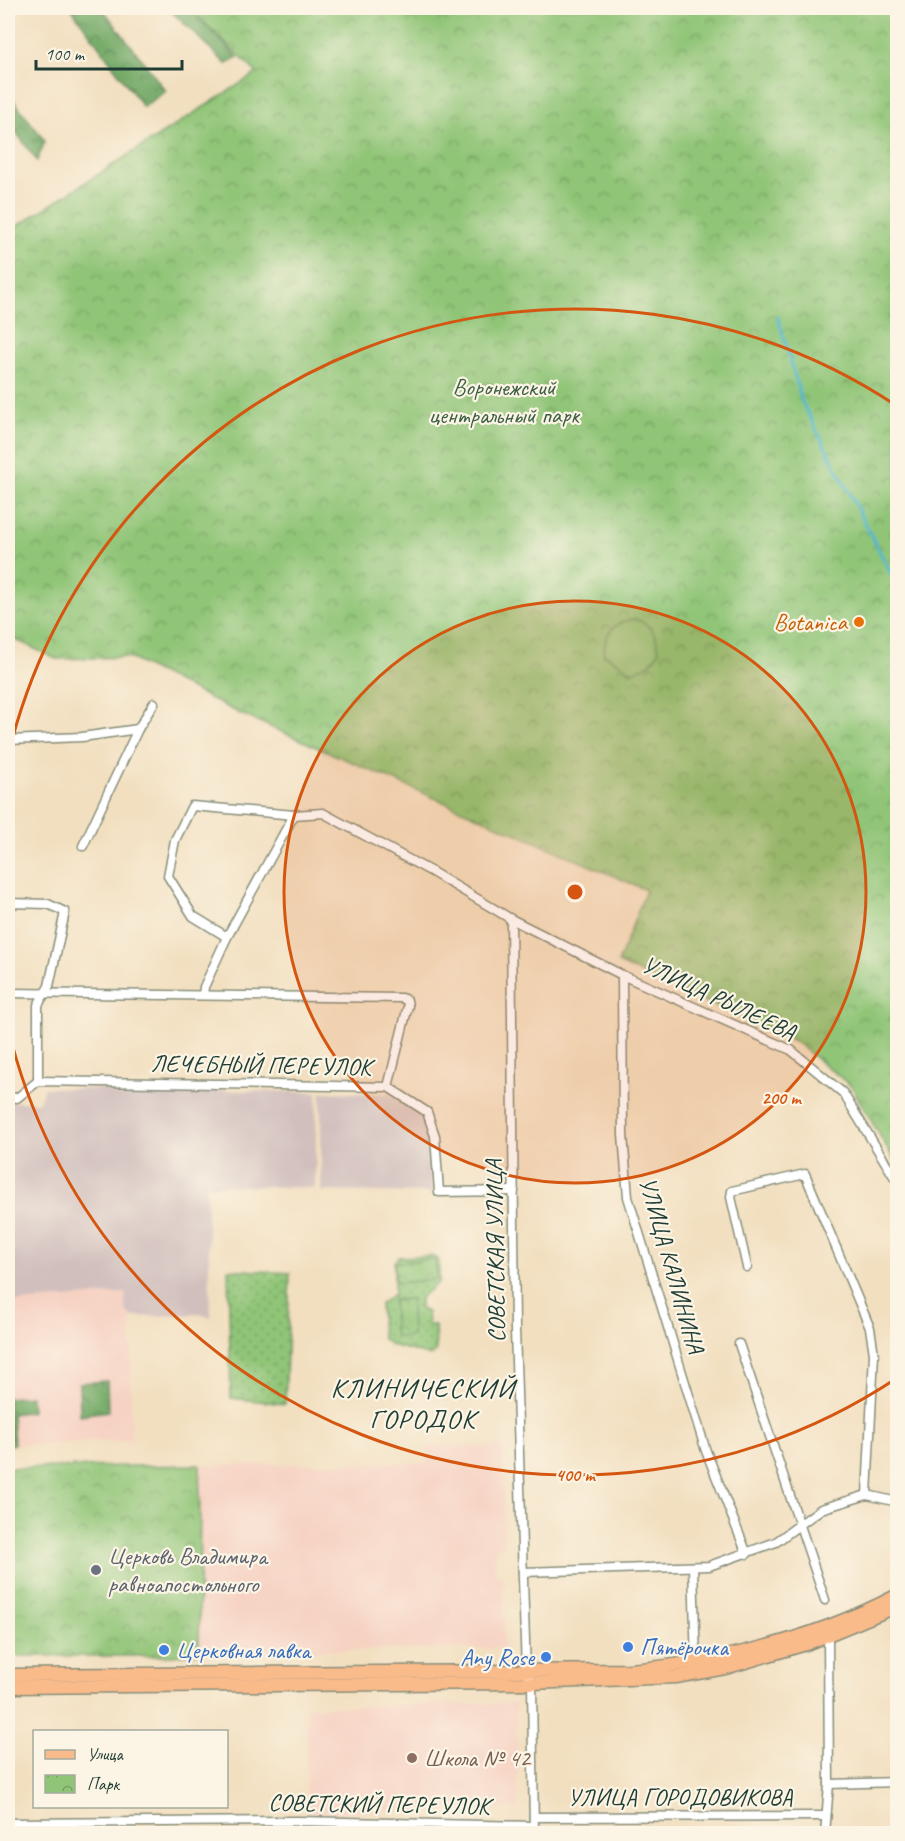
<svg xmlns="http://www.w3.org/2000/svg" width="905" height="1841" font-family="Caveat,sans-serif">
  <defs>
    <pattern id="grass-dots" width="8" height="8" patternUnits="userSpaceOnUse" patternTransform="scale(1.5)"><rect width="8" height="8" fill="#90c577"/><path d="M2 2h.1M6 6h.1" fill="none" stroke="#75a162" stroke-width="1.8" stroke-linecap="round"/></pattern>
    <pattern id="forest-crowns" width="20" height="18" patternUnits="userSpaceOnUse" patternTransform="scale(1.5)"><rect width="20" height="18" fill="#74aa68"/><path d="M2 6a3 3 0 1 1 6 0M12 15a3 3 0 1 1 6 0" fill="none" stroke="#5f8c56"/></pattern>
    <pattern id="park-crowns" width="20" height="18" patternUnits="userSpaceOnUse" patternTransform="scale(1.5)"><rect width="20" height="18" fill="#90c577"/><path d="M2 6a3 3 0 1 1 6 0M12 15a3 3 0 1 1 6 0" fill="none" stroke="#75a162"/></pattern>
  </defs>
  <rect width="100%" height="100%" fill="#fcf5e5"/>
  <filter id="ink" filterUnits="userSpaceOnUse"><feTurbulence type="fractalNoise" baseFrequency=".0167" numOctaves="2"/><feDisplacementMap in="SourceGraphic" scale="12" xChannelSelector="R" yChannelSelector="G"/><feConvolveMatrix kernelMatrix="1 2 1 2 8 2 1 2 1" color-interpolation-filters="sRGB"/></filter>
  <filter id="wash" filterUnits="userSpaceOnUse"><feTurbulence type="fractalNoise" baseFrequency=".008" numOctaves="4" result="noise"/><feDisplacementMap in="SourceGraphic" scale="24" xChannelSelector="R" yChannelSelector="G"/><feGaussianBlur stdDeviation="1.35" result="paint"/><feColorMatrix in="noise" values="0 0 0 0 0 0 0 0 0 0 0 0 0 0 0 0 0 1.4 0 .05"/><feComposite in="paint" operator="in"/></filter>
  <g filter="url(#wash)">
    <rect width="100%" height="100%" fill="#f2dfc0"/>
    <g fill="#f6d2c3">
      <path d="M126,1293L125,1309L131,1317V1440L8,1445V1303Z"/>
      <path d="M427,1446L503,1447L504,1545L495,1546V1576L504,1577V1648L199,1652L200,1465L427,1463Z"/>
      <path d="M516,1703L518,1809L307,1813L306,1707Z"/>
    </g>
    <g fill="#d1bfbd">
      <path d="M44,1088L317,1092L315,1188L206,1185L211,1317L201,1314L131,1317L125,1309L126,1293L8,1303V1102H39Z"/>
      <path d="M321,1092L391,1094L426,1118L432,1193L321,1191Z"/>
    </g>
    <g fill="url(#grass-dots)" stroke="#588156" stroke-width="1.5">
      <path d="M431,1256L439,1260V1282L420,1298V1309L427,1312L428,1325H435L436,1352L431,1356L391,1345L382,1338L380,1304L394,1294V1262L399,1257Z"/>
      <path d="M228,1269L290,1273L285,1404L231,1398Z"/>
    </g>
    <g fill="url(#forest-crowns)" stroke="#4a744e" stroke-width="1.5">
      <path d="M71,8H102L166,91L143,107Z"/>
      <path d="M168,8H199L198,17L238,58L226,64Z"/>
      <path d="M8,93L45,141L37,161L8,121Z"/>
      <path d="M107,1381L108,1411L80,1415L79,1383Z"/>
      <path d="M31,1396L32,1411L12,1414L14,1444L8,1445V1398Z"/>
    </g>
    <g fill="url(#park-crowns)" stroke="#588156" stroke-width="1.5">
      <path d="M189,8H897V1165L851,1086L793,1040L618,963L646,890L241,714L128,657L56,659L8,636V232L257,73Z"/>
      <path d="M435,1259L437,1279L396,1283L394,1263Z"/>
      <path d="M411,1299L412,1336L395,1337L393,1300Z"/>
      <path d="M200,1465L199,1652L173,1656H9L8,1659V1468Z"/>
    </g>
    <path fill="#90c577" stroke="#588156" stroke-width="1.5" d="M634,619C652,624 657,635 659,652L649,665L632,672L604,654C604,633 613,623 634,619Z"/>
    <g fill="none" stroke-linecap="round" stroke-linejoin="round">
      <path stroke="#51b8ce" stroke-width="3" d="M778,317L802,402L898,587"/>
    </g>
  </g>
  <g filter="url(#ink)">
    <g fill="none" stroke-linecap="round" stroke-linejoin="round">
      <defs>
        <g id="street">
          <path d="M138,729L154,703"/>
          <path d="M8,740L82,737L138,729L83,846"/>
          <path d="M8,903L48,904L65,912L49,986L38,1005V1081"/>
          <path d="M511,919L515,1330L526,1672L532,1683L534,1834"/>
          <path d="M227,937L193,916L168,876L175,840L192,806L294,815"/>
          <path d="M622,975L623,1135L628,1197L706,1451L747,1554"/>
          <path d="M8,993L401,998L407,1000L408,1006L388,1087"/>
          <path d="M203,995L204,987L227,937L294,815L323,813L432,872L511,919L622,975L791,1050L843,1093L898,1183"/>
          <path d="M8,1097L17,1098L38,1081L388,1087L427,1112L435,1136L439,1192L514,1191"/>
          <path d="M747,1267L731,1197L732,1191L805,1174L870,1328L874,1354L867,1495"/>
          <path d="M739,1344L825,1600"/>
          <path d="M867,1495L898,1502"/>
          <path d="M693,1567L696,1663"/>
          <path d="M523,1572L709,1566L776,1542L821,1509L867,1495"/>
          <path d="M829,1784L898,1782"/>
          <path d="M534,1817L826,1816"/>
          <path d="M8,1823L298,1821L534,1826"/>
          <path d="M825,1834L829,1784L828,1635"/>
        </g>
        <g id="primary">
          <path d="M8,1675L630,1670C723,1662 814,1639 898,1595"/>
          <path d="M8,1687L532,1683L676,1677L725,1668L806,1644L898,1606"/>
        </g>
      </defs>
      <use href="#street" stroke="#888e7a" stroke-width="11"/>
      <use href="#primary" stroke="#888e7a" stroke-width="15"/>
      <use href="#street" stroke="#fff" stroke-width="8"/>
      <use href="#primary" stroke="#fabb8b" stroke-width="12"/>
    </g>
  </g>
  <circle cx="575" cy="892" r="291" fill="#d45610" fill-opacity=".12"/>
  <g fill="none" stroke="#d45610" stroke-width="3">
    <circle cx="575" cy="892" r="291"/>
    <path d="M897 1378A583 583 0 0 1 8 1028M8 756A583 583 0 0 1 897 406"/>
  </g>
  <circle fill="#e8710a" stroke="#fcf5e5" stroke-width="2" cx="859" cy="622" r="6"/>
  <circle fill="#6b7280" stroke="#fcf5e5" stroke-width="2" cx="96" cy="1570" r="6"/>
  <g fill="#3f7fe0" stroke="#fcf5e5" stroke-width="2">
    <circle cx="628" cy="1647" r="6"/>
    <circle cx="164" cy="1650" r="6"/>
    <circle cx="546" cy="1657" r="6"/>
  </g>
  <circle fill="#8d6e63" stroke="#fcf5e5" stroke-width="2" cx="412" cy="1758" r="6"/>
  <g text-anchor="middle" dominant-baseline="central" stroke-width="4.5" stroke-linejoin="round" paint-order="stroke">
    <g font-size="24" fill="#3b5f45" stroke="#fcf5e5">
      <text x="504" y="387">Воронежский<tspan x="504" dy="28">центральный парк</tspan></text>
    </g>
    <g font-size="24" fill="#c56008" stroke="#fcf5e5" text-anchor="end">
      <text x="847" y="622">Botanica</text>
    </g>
    <g font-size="24" fill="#1f3d34" stroke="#fcf5e5">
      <text transform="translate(719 998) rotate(25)">УЛИЦА РЫЛЕЕВА</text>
      <text transform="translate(261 1065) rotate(1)">ЛЕЧЕБНЫЙ ПЕРЕУЛОК</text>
      <text transform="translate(495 1251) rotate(-91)">СОВЕТСКАЯ УЛИЦА</text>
      <text transform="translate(672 1265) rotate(74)">УЛИЦА КАЛИНИНА</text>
      <text x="680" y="1797">УЛИЦА ГОРОДОВИКОВА</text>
      <text transform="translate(379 1804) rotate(1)">СОВЕТСКИЙ ПЕРЕУЛОК</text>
    </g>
    <g font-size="24" fill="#5b616d" stroke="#fcf5e5" text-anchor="start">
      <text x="108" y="1556">Церковь Владимира<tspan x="108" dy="28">равноапостольного</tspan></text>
    </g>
    <g font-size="24" fill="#366cbe" stroke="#fcf5e5" text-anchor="start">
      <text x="640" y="1647">Пятёрочка</text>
      <text x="176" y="1650">Церковная лавка</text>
      <text x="534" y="1657" text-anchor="end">Any Rose</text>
    </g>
    <g font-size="24" fill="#785e54" stroke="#fcf5e5" text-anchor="start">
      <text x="424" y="1758">Школа № 42</text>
    </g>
    <g font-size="27" letter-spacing="1.5" fill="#1f3d34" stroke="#fcf5e5">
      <text x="423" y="1388">КЛИНИЧЕСКИЙ<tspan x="423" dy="31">ГОРОДОК</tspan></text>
    </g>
  </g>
  <circle cx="575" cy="892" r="9" fill="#d45610" stroke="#fcf5e5" stroke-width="3"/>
  <g font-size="18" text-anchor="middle" font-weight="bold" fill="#d45610" stroke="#fcf5e5" stroke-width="4.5" stroke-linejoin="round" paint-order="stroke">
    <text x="781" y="1104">200 m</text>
    <text x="575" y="1481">400 m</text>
  </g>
  <rect width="905" height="1841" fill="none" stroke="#fcf5e5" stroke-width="30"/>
  <rect x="33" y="1730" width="195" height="78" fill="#fcf5e5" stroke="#a4ab9e" stroke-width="1.5"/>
  <rect x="45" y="1750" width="30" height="9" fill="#fabb8b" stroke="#a4ab9e" stroke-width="1.5"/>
  <text x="87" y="1760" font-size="18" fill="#1f3d34">Улица</text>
  <rect x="45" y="1775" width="30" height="18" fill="url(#park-crowns)" stroke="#a4ab9e" stroke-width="1.5"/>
  <text x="87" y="1790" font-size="18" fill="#1f3d34">Парк</text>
  <path d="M36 60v9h146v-9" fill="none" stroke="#1f3d34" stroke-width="3"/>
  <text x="45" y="60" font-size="18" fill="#1f3d34" stroke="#fcf5e5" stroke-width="4.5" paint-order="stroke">100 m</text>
</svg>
